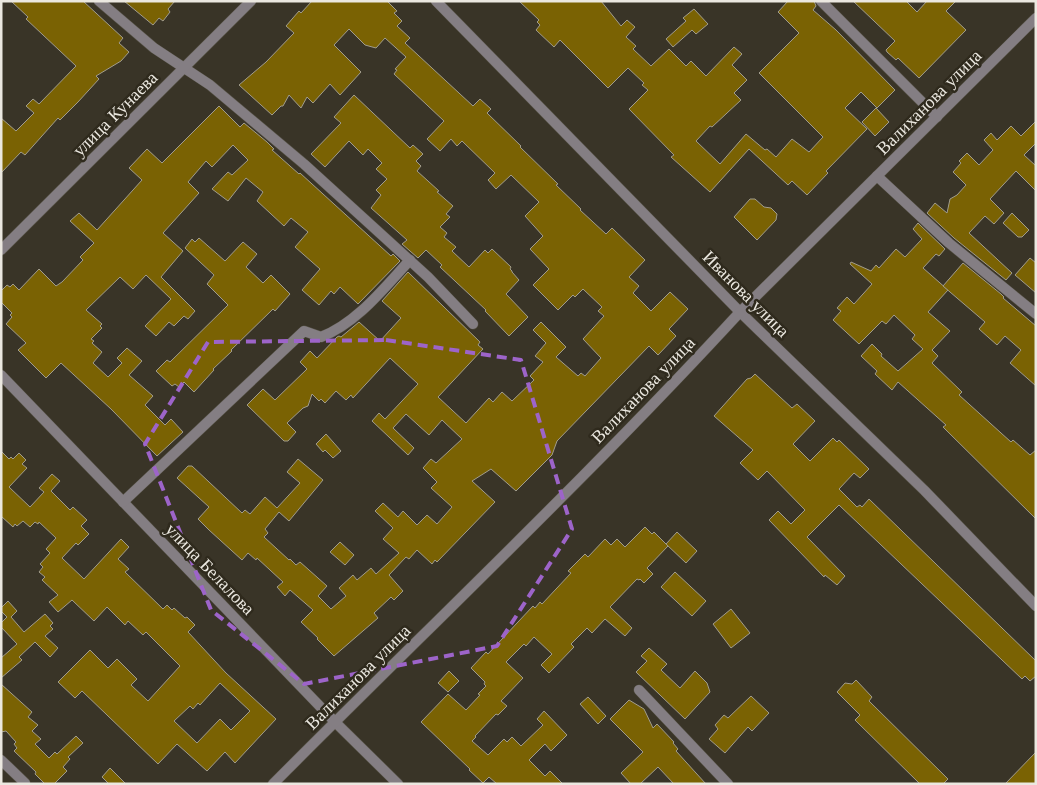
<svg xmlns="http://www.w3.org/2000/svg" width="1037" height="785" font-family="'Libre Baskerville',serif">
  <rect width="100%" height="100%" fill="#393427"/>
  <g fill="#7a6203" stroke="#a19c8c" fill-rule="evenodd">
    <path d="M11,1H83L123,38L119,43L129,52L121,61L96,76L99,79L78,102L60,120L58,118L25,155L21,152L1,173V118L16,131L34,113L26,106L33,99L39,104L76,66L26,19L28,17Z"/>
    <path d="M124,1H175L168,9L170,12L163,21L159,18L153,25Z"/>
    <path d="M312,1H387L397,11L394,13L402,21L397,26L410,38L405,43L473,106L480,99L491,109L487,113L521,146L520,147L558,184L556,185L581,209L580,210L606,234L612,228L645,260L629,277L639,286L633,293L651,311L670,292L688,309L669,329L676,336L658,355L649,346L557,441L552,455L516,491L491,469L472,481L495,502L437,562L435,560L432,564L417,550L409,559L406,557L389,575L403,591L394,600L391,597L374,613L378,618L334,656L317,639L318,638L301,622L313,610L290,590L285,596L277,587L283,582L257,558L256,560L248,553L242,560L209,530L198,519L209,507L177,478L188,466H192L242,513L245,510L250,514L265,497L277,508L300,483L287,472L298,459L323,480L289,521L279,512L265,529L268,533L264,537L289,560L290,559L296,565L300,562L327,586L318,596L331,609L346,596L339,588L353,575L357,580L371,568L376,574L399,553L383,539L393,528L375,511L383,503L398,517L403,511L417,525L427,515L437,524L452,507L431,488L437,482L423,468L431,459L436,463L462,439L442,420L429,435L406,414L393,428L414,448L408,455L372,421L379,413L385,419L418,384L390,358L353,398L351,395L346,400L336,391L325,403L321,399L319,401L312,394L308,406L303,408L287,423L296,432L288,441H284L247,405L263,389L275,400L307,369L300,362L310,351L317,358L337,337L339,336L341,337L359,322L380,341L401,318L382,301L408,272L480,342L478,345L483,349L438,397L466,423L489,398L493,402L502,392L512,401L534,380L530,376L543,362L535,356L546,343L533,330L541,322L566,347L556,357L578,376L581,373L585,376L601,358L583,339L604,316L598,311L602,307L583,289L575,297L573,295L558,310L533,285L549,269L530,249L543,236L525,216L539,202L511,175L496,189L488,180L495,173L462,141L457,146L451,139L440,151L427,139L444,121L394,74L397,70L395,69L406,57L385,38L376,48L365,45L349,29L334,45L361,72L340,95L330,84L313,103L307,97L301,108L289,95L283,106H281L272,115L239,85L266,62L294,33L286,26L299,11L301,13Z"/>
    <path d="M519,1H601L621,26L627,20L635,27L626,37L636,46L633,49L651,66L669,49L686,66L691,61L706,76L734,47L742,54L732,65L747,80L734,93L741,100L712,127L710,126L696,141L720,164L746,134L765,150L767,149L776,157L792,139L809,152L823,137L759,73L799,33L778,12L788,1H814L816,6L813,10L836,30L895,90L877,108L861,92L845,108L867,129L826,171L828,173L807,195L792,181L788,185L749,149L710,192L671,157L674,155L629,109L648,90L642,85L644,83L628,68L608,88L560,40L554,47L536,30L540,25L537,22L539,20Z"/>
    <path d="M853,1H906L917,12L927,1H956L946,11L966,30L919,78L898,58L896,60L887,52L886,50L895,41Z"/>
    <path d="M694,9L708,24L696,34L692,30L673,47L666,39L686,21L683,18Z"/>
    <path d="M354,95L410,148L413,145L423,154L416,161L421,166L417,171L439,191L437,192L453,206L446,214L450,217L440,227L447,233L444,237L456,247L452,251L469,267L485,250L488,253L492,249L511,267L510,269L512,271V272L519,280L506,294L528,317L509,336L485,311L486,310L440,267L442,265L426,250L418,258L402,244L407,240L371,208L381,195L376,190L387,179L376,169L382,163L368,149L363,155L349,141L325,167L311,154L341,123L334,117Z"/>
    <path d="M219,106L240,127L244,123L267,142L274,149L272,150L299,174L300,173L391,256L393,254L400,261L358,304L340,287L334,294L331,291L319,305L302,290L320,269L295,247L308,232L291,218L284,226L257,201L263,192L246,178L228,201L212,189L228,172L232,175L248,160L233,145L212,167L206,161L188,182L199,193L163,233L183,251L161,277L195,311L188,319L184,316L174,326L169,322L156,336L145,326L171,299L146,275L133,289L120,277L86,310L102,324L100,326L102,328L91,339L94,341L92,343L102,352L93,363L108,377L122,363L117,358L127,348L142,361L129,375L153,396L145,405L165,425L171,419L183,432L157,456L111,409L61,363L46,378L18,350L26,343L6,324L12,317L10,315L12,313L1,302V291L7,285L10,287L13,284L19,290L39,269L56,286L62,282L83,260L80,257L94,243L70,221L79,213L97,230L142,180L129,168L147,149L162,163Z"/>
    <path d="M876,108L889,122L875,136L862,122Z"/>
    <path d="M1036,121V143L1024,155L1036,166V191L1016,171L990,199L1004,213L994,224L985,216L969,233L1012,273L1006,280L954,238L927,213L935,203L947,213L950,199L957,195L966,185L953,172L961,163L959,161L967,153L979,165L993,150L984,140L991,133L997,140L1011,126L1021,136Z"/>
    <path d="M750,199H755L764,207L771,208L777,214L776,220L757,240L734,217Z"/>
    <path d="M1012,213L1029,230L1022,237H1018L1003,223Z"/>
    <path d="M918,223L945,249L939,256L936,254L923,268L948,290L928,312L950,331L932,350L938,356L932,363L962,392L959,395L1011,442L1013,440L1030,455L1036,450V519L943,427L946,425L898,382L892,390L875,374L877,371L861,356L872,344L882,354L881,356L898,371L923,349L912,339L915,335L894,315L886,324L882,321L859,344L833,320L841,311L837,308L847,297L854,304L872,284L850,264L851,262L871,271L876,265L879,268L896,249L905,257L922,239L913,229Z"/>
    <path d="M199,238L225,261L243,242L257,254L246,267L263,283L271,275L290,294L275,311L273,309L231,350L232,351L213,369L214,370L194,392L184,382L179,387L175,384L172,386L156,371L167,360L170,362L228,305L207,284L214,275L185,248L192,239L195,242Z"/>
    <path d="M1030,258L1036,263V293L1015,275Z"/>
    <path d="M963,263L1001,294L1004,297L1003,298L1036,326V386L1010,363L1021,350L1005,336L997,345L979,329L985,322L943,286Z"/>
    <path d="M755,374L792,408L797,404L815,421L793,444L810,461L833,438L837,442L839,440L869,469L860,478L854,473L839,489L857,507L860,505L862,507L869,499L1036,661V676L1030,681L1025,676L1022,679L839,505L807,537L845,576L837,585L825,575L824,577L769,520L778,511L791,524L805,510L767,471L758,480L740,463L753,450L714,416L747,379L751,378Z"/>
    <path d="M326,434L341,451L333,458L325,450L323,452L316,444Z"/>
    <path d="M1,451L9,459L11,457L13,459L19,453L26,460L22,464L27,468L9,487L30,507L44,492L39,488L52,474L60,481L51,491L70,510L73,507L87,520L81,526L89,534L78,545L76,543L62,558L84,579L121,539L129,547L118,559L129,569L125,572L163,609L167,605L172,610L174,608L185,618L187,617L195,625L188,632L226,673L276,719L235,763L225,752L207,771L177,744L158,764L82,691L75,698L58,682L90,650L108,668L117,659L137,679L131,685L148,701L180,666L146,632L143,635L128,621L125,625L107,607L94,621L72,600L58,612L49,602L58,595L42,580L45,577L39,572L43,567L40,564L50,553L46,549L56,538L39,522L38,524L35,522L30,527L23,521L17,526L15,524L13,527L1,516ZM220,683L250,711L231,730L220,719L197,743L174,721L190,706L193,709L198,703L200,705Z"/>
    <path d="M645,527L652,534L654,532L668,546L647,568L653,574L644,583L640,579L639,580L637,579L610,607L632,628L625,636L605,619L592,633L587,628L571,644L574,647L549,673L541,665L552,654L534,637L526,646L524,644L506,662L523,678L501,701L507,706L498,715L496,714L475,736L476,737L472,741L488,755L504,739L507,742L512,737L521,746L543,725L537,719L544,711L567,735L551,751L545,744L529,760L545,776L550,771L563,784H497L489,777L483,783L469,770L470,769L421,722L448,694L466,710L480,695L478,694L486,686L484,684L485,682L471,668L486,652L488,654L533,606L535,608L540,602L542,604L571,573L568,571L585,554L588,557L605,539L611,545L617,539L625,547Z"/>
    <path d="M677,532L697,551L686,563L666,544Z"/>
    <path d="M340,542L354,555L345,565L330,552Z"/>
    <path d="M675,572L706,601L692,616L661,587Z"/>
    <path d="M8,601L17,611L11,617L24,632L45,614L53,623L50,626L53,629L45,636L58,648L50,657L35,642L19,657L22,660L1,678V658L17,644L1,627V623L7,617L1,611V608Z"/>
    <path d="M731,609L750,633L731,648L713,624Z"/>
    <path d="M649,648L667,664L661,670L680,688L695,671L707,683L710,692L685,719L636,672L647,661L641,656Z"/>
    <path d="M449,671L459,681L448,692L438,683Z"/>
    <path d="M856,680L872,697L869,701L948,779L943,784H920L855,720L860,715L837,692L845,683L852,684Z"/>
    <path d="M1,684L32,712L28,717L38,725L32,731L41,739L35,744L49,758L55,752L57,754L76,736L83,743L68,757L70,759L63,767L67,771L54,784H45L35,774L36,772L14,751L17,748L14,744L16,742L6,731L1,732Z"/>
    <path d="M751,696L769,713L752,731L748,727L725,753L709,739L718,729L715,725L724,715L728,718Z"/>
    <path d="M588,697L606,716L598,724L580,704Z"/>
    <path d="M629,700L644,709L653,728L657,724L674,742L673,743L678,749L676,751L706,784H674L658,767L640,784H631L621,773L643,752L610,719Z"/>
    <path d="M1036,752V784H1005Z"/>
    <path d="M110,768L126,784H109L102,777Z"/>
  </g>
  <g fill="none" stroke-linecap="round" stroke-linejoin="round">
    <defs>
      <g id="street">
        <path d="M99,1L154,48L210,85L304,164L428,277L473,324"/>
        <path d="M436,1L740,312L924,490L1036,606"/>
        <path d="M821,1L937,117"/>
        <path d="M877,176L949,243L1036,314"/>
        <path d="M1,250L251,1"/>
        <path d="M1,375L335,722L398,784"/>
        <path d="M123,502L304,331L321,337C357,323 384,288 410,260"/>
        <path d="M639,690L728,784"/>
        <path d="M1,760L25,783"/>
        <path d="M273,784C429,627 590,475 740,312L1036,18"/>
      </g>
    </defs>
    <use href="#street" stroke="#555145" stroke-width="11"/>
    <use href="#street" stroke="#847e83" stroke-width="10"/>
  </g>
  <path fill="none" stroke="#9d64c9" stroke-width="4" stroke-dasharray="10 6" stroke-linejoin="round" d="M386,340L521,360L572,529L497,646L304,684L211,610L145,444L208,342Z"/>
  <g text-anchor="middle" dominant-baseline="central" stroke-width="5" stroke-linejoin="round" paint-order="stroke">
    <g font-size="18" fill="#ebe8e0" stroke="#2f2a1d">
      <text transform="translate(929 102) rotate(-45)">Валиханова улица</text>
      <text transform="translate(115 114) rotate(-45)">улица Кунаева</text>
      <text transform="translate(746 294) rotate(45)">Иванова улица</text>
      <text transform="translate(643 390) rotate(-46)">Валиханова улица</text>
      <text transform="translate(210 569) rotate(46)">улица Белалова</text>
      <text transform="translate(358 677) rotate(-45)">Валиханова улица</text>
    </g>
  </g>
  <rect width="1037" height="785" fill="none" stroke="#ebe8e0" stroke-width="5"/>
</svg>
